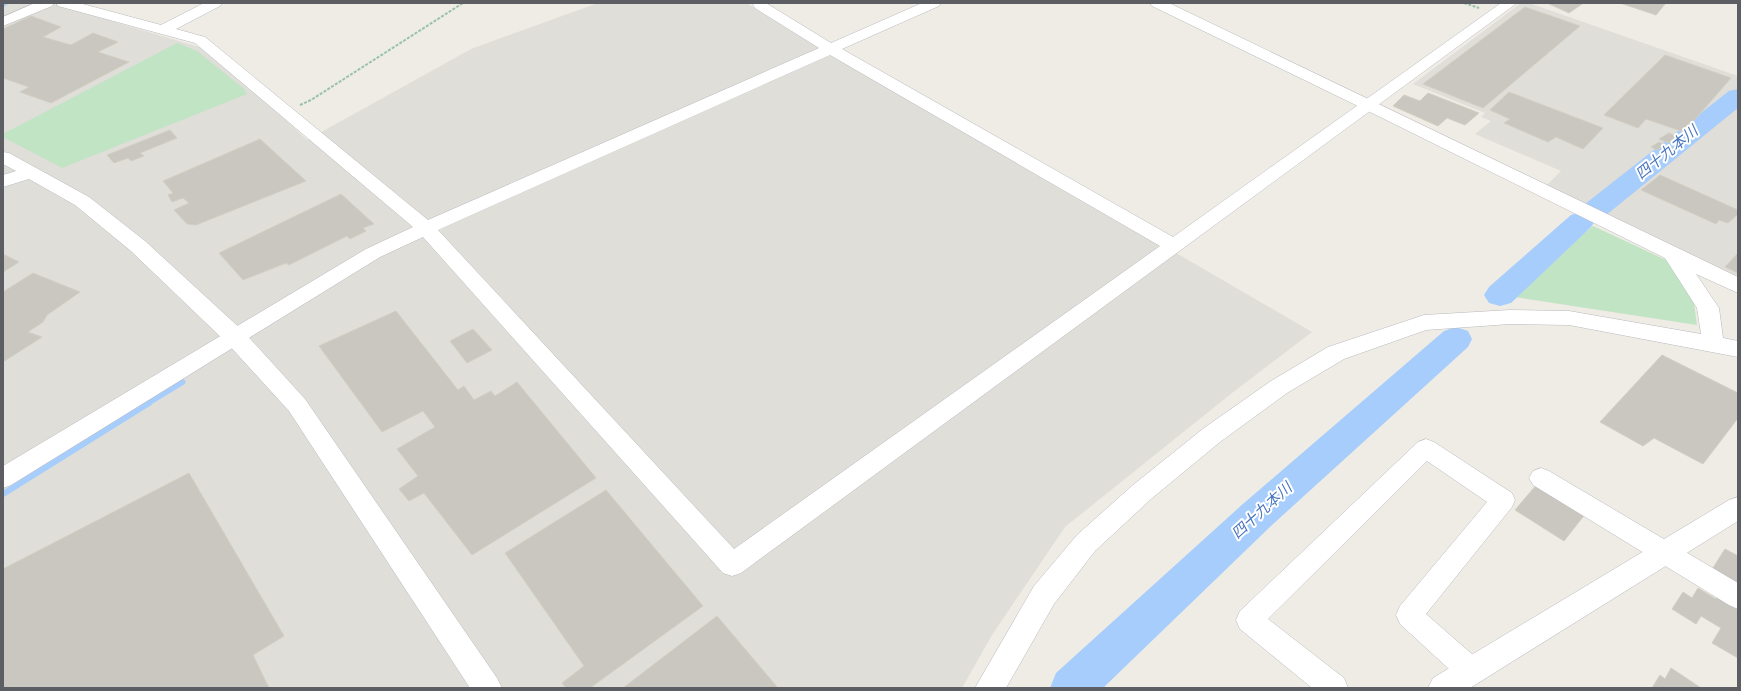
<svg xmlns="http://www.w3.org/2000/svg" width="1741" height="691" font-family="'Alegreya Sans','Noto Sans JP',sans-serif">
  <rect width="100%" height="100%" fill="#eeece4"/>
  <g fill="#dfded8">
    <path d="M3,3H50L199,47L267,102L307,140L471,49L598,3H746L1312,332L1232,393L1065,527L992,635L962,688H3Z"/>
    <path d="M1521,3H1529L1738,76V279L1546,186L1561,171L1475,134L1491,121L1481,117L1485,113L1413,84Z"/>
  </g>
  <g fill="#c1e4c5">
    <path d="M177,43L197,51L243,88L247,94L62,168L3,137V134Z"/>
    <path d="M1593,226L1666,260L1694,303L1697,325L1508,296Z"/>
  </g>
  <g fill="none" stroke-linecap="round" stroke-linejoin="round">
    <path stroke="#a6cdfc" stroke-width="4" d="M3,5L6,3"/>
    <path stroke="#a6cdfc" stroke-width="5" d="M147,404L183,382"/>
    <path stroke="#a6cdfc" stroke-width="6" d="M3,494L149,403"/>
    <g fill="#a6cdfc" fill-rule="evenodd">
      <path d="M1738,89V108L1605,216L1594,219L1595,221L1591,227L1511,303L1500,306L1489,303L1484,295L1489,287L1571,215L1582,212L1581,210L1585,204L1729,91Z"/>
      <path d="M1456,327L1468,331L1472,339L1468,347L1272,525L1103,688H1050L1056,673L1244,503L1444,331Z"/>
    </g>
  </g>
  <g fill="#c9c7c0" stroke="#d2cfc2">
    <path d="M1547,3H1579L1582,4L1569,13Z"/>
    <path d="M1620,3H1661L1665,4L1656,15Z"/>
    <path d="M1525,7L1580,26L1483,108L1423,84Z"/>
    <path d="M31,16L61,27L43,37L71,45L93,33L118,42L98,52L129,62L51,103L20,92L29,87L3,78V29Z"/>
    <path d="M1665,55L1731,78L1684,132L1646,119L1638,128L1604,115Z"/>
    <path d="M1509,92L1603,128L1583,149L1556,137L1548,142L1504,123L1510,119L1490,110Z"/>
    <path d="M1428,93L1479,113L1465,125L1447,118L1438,126L1393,106L1404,95L1420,101Z"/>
    <path d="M170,130L177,138L140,153L144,156L131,161L128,158L114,163L107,155Z"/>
    <path d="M1669,133L1678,137L1668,143L1659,139Z"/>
    <path d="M260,139L306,181L196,225L187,224L174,210L189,203L183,198L172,202L168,195L173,193L163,181Z"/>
    <path d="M1659,142L1665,145L1657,150L1651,147Z"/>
    <path d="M1660,175L1738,210V214L1728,223L1719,220L1716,224L1641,190Z"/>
    <path d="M341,194L374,224L363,228L366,231L350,239L347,236L289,265L286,263L243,280L219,253Z"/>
    <path d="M1738,253V273L1725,267Z"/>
    <path d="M3,254L19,262L3,272Z"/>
    <path d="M33,273L80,292L47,315L43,322L28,332L42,337L3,362V292Z"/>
    <path d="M396,311L458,390L464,386L474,400L491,391L495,396L517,382L596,478L472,555L424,493L409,501L399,489L418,476L397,449L435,427L423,411L382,432L319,346Z"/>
    <path d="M473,329L492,350L467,363L450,341Z"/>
    <path d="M1662,355L1738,393V418L1703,464L1654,438L1643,446L1600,422Z"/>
    <path d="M189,473L284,636L253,655L269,688H3V569Z"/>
    <path d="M1538,483L1586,513L1564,541L1515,510Z"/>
    <path d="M606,490L703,606L590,688H566L562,683L584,666L505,553Z"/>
    <path d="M1725,549L1738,556V587L1711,571Z"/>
    <path d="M1698,588L1716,599L1719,594L1738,606V658L1712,643L1721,628L1701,616L1696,624L1672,609L1683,592L1692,598Z"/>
    <path d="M717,616L778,688H623Z"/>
    <path d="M1671,668L1701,688H1652L1660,675L1665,679Z"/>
  </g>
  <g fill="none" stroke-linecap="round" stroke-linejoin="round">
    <defs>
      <g id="minor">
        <path d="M35,3H54L52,6L3,26V17Z"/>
        <path d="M56,3H79L161,25L204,3H222L220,6L176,29L205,37L428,220L819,48L755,8L753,5L754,3H766L831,43L922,3H941L939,6L842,49L1173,237L1501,3H1517L741,573L732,576L723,573L423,237L380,257L11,485L3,488V466L366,249L413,227L195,43L58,6ZM830,55L1160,246L734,549L438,230Z"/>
        <path d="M1426,439L1434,442L1512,493L1515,500L1512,507L1426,614L1481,662L1485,671L1481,680L1471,684L1461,680L1400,624L1396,615L1400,606L1487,502L1427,461L1268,619L1344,678L1348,688H1312L1240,629L1236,620L1240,611L1418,442Z"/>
        <path d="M1541,468L1549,471L1738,583V609L1729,605L1533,485L1529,478L1533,471Z"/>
      </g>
      <g id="tertiary">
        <path d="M1150,3H1169L1738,277V293L1696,274L1719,308L1723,338L1738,341V357L1569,325L1510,324L1426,330L1344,359L1287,393L1220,442L1151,499L1095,551L1054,604L1006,688H975L1034,586L1077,535L1133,485L1204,428L1271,381L1328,347L1424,315L1510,310L1569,311L1701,334L1697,308L1665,258L1364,109L1152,6Z"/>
        <path d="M3,152L9,153L89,197L145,241L243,331L305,399L497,678L502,688H470L289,411L227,343L131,251L75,205L29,179L3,187V175L16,171L3,164Z"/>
        <path d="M1738,497V521L1470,688H1428L1433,678L1729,500Z"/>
      </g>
    </defs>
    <use href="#minor" stroke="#b9babf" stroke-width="1"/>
    <use href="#tertiary" stroke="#b9babf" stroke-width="1"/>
    <g stroke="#99c3a9" stroke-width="2" stroke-dasharray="3 1.5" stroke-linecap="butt">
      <path d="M1464,3L1479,8"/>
      <path d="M300,105L311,100L463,3"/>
    </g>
    <use href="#minor" fill="#fff" fill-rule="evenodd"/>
    <use href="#tertiary" fill="#fff" fill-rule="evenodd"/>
  </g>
  <g text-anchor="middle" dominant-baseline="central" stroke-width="4" stroke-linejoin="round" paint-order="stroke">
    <g font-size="15" font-style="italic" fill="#4976be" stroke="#fff">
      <text transform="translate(1667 153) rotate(-39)">四十九本川</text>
      <text transform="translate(1262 511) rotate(-42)">四十九本川</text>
    </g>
  </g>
  <rect width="1741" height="691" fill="none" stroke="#5c5e64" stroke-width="8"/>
</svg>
